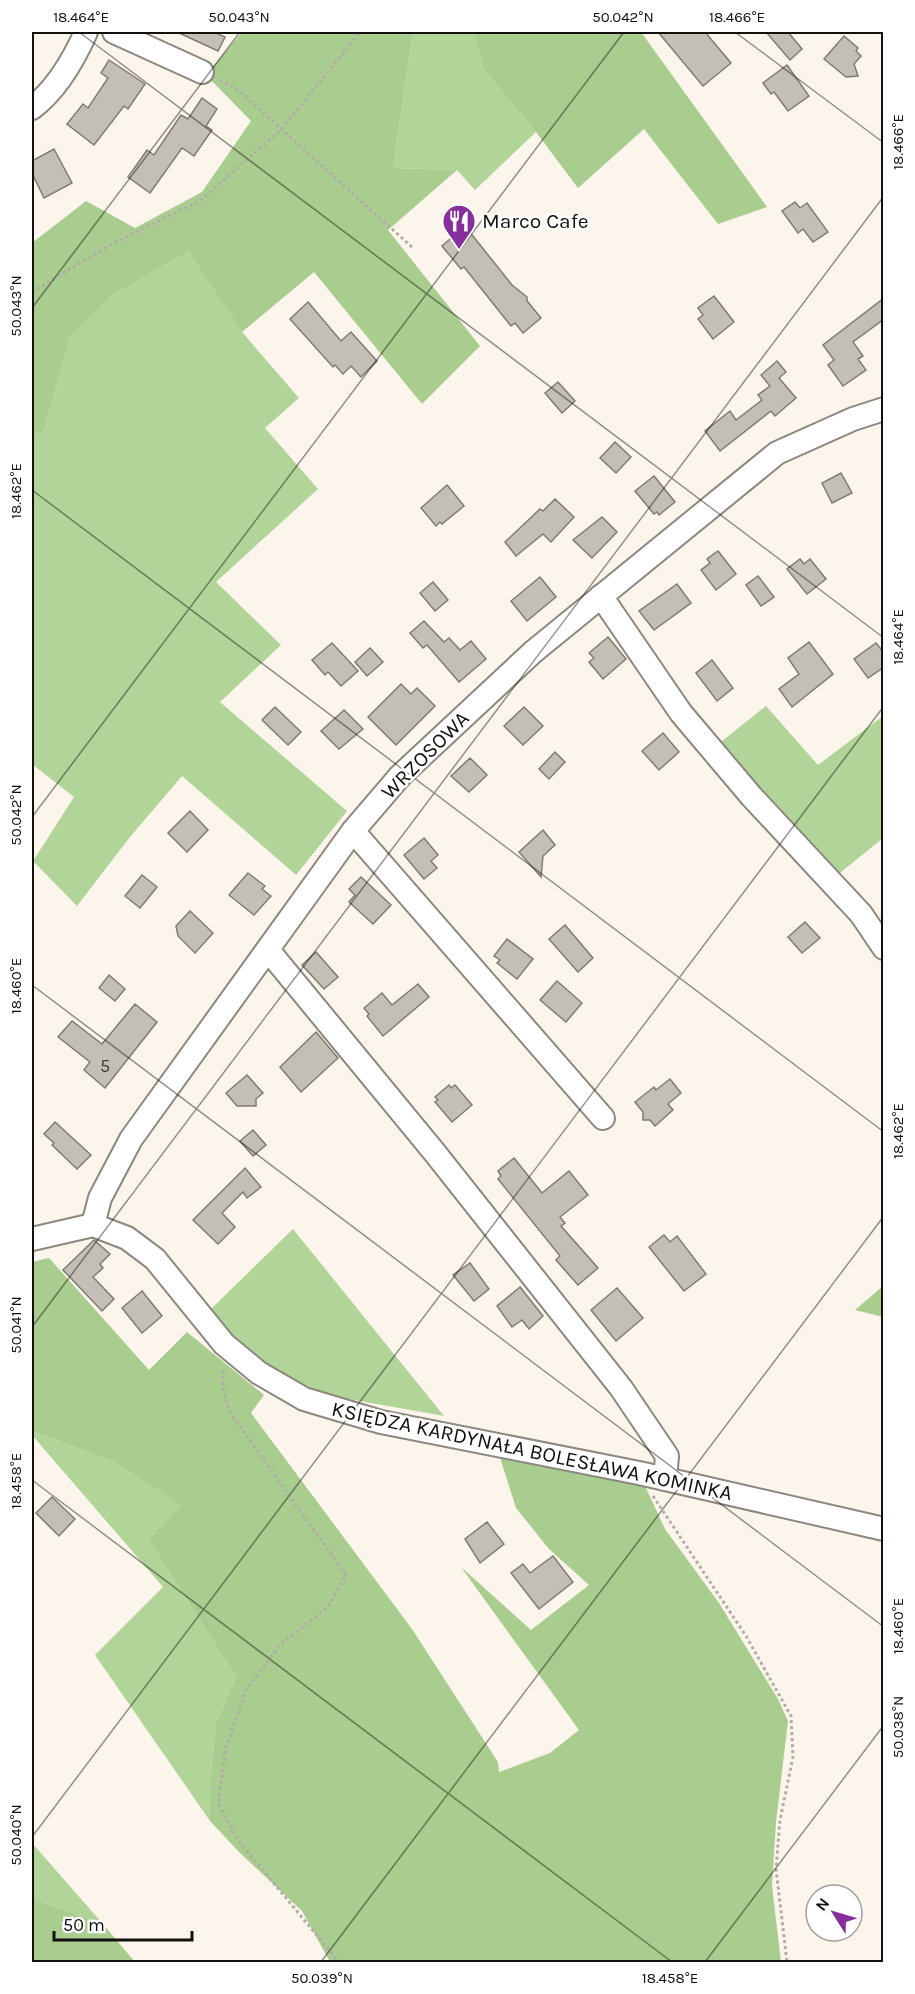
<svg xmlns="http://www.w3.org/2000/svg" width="915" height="1994" font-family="Karla,sans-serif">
  <rect width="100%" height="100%" fill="#fbf5ec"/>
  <g fill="#b1d599">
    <path d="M413,32H474L483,69L536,132L475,190L457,170L393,168Z"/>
    <path d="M188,252L242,332L299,398L265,428L318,489L216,582L281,645L220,702L347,811L296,875L182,776L130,837L77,906L33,861L74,797L32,764V436L44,431L70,337L113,295Z"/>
    <path d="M766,706L818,765L883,716V838L835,877L720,749L722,741Z"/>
    <path d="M293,1229L444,1416L326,1395L259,1363L210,1310Z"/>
    <path d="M32,1431L114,1462L183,1505L148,1539L236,1677L216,1723L209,1791L210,1821L95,1655L163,1587L32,1435Z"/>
    <path d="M32,1843L103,1924L32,1898Z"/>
  </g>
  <g fill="#a8cd8e">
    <path d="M242,32H413L393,168L457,170L388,230L480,346L422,404L314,272L242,332L188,252L113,295L70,337L44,431L32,436V243L86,201L135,228L202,192L251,121L206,75Z"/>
    <path d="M474,32H641L767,207L718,224L644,129L578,188L536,132L483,69Z"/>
    <path d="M49,1258L149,1370L187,1332L264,1395L251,1413L412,1629L498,1762L499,1772L550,1753L579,1730L461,1567L531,1630L589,1585L549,1549L516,1508L496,1445L639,1473L665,1529L719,1603L778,1699L788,1721L776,1822L772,1886L781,1962H330L302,1911L239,1852L210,1821L209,1791L216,1723L236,1677L148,1539L182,1505L114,1462L32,1431V1262Z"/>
    <path d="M883,1286V1317L855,1310Z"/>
    <path d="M32,1898L103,1924L135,1962H32Z"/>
  </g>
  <g fill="#c4bfb6" stroke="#807b73" stroke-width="1.5">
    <path d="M177,32H214L225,37L218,51Z"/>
    <path d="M658,32H705L731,63L703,86Z"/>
    <path d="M766,32H788L802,49L790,60Z"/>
    <path d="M844,36L858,48L856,51L861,56L854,64L858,76L846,77L824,59Z"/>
    <path d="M109,60L145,84L128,109L124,106L94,145L67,124L83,104L88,108L108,78L101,73Z"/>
    <path d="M787,65L809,96L788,111L774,92L771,94L763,83Z"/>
    <path d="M202,98L217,109L206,126L212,130L194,156L182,148L150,193L128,177L147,150L154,155L181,115L188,119Z"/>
    <path d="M54,149L72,183L44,198L32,173V161Z"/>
    <path d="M795,202L800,208L807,203L828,232L813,242L803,229L798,233L782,211Z"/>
    <path d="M465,226L512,285L527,297V301L541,318L523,333L515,323L511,326L464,267L461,269L442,246Z"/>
    <path d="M714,296L734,322L713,339L698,319L703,315L698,308Z"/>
    <path d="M884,298V319L853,342L863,356L858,359L866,370L843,386L828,365L834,360L823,345Z"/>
    <path d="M308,302L341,341L351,332L377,361L361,377L351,366L343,374L335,365L333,367L290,319Z"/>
    <path d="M777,361L786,372L779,378L796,398L775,416L771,411L720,451L705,431L730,411L736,420L762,400L758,395L770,386L761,375Z"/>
    <path d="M558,382L575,401L562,413L545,393Z"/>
    <path d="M615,442L631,457L616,473L600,458Z"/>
    <path d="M841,473L852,493L832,503L822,483Z"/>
    <path d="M654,476L675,502L659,515L657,512L654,514L635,491Z"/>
    <path d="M447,485L464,506L442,524L440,522L436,526L421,508Z"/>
    <path d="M555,499L574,517L551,542L543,534L516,556L505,542L540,509L543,511Z"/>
    <path d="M602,517L617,532L592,558L573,540Z"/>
    <path d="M718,551L736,574L716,590L701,570L710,563L707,559Z"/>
    <path d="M800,559L804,564L810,559L826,579L807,594L787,569Z"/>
    <path d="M758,576L774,597L761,606L746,585Z"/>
    <path d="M540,577L556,597L527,621L511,601Z"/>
    <path d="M433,582L448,600L435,611L420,593Z"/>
    <path d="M677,584L691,603L654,630L639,611Z"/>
    <path d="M424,621L444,642L449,638L460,650L471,641L486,659L459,682L427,645L423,648L410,633Z"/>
    <path d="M608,637L626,659L603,679L589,662L594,658L589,653Z"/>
    <path d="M809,642L833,674L792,707L779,689L799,674L788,658Z"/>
    <path d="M332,643L358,671L341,686L328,672L325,675L312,660Z"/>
    <path d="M876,643L884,653V667L868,678L854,659Z"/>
    <path d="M370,648L383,662L367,676L355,662Z"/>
    <path d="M712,660L733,688L717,701L696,673Z"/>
    <path d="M401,684L411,694L417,688L435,706L396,745L368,717Z"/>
    <path d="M275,707L301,732L288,745L262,720Z"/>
    <path d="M524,707L543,726L523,745L504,726Z"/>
    <path d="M344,710L363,729L339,749L321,731Z"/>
    <path d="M663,733L679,752L659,770L642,751Z"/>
    <path d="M555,752L565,762L549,779L539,769Z"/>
    <path d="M470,758L487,775L469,792L451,776Z"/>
    <path d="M190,811L208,830L187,852L168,833Z"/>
    <path d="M543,830L555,845L543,856L541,877L519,852Z"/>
    <path d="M424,838L438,855L431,861L437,868L424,879L404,855Z"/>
    <path d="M248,873L265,886L262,889L271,896L254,915L229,895Z"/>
    <path d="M142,875L157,887L140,908L125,896Z"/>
    <path d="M361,877L391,905L373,924L349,902L355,895L349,889Z"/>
    <path d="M190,911L213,933L195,953L178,936L176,926Z"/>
    <path d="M805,922L820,938L802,953L788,937Z"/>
    <path d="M565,925L593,958L578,972L549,939Z"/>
    <path d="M507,939L533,959L517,979L497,963L500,960L494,956Z"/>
    <path d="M316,952L338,977L324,989L302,965Z"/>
    <path d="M109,975L125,989L115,1001L99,988Z"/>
    <path d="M557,981L582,1003L566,1022L540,1000Z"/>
    <path d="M418,984L429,997L383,1036L367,1016L369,1014L364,1008L382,993L392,1005Z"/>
    <path d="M135,1004L157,1022L105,1088L84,1070L90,1062L58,1037L72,1021L102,1044Z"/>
    <path d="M316,1032L338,1058L301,1092L280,1067Z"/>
    <path d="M247,1075L263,1093L256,1099V1106H237L226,1093Z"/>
    <path d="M670,1079L681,1093L668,1104L673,1110L655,1126L650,1120H643V1112L635,1102L654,1087L656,1090Z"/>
    <path d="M449,1085L451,1088L455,1085L472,1105L452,1122L435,1102L438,1100L435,1097Z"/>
    <path d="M55,1122L91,1155L77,1169L52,1145L54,1143L44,1134Z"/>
    <path d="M253,1130L266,1145L253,1156L240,1141Z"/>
    <path d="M514,1158L542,1193L569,1171L588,1195L560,1217L565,1223L561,1226L598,1268L578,1285L556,1260L560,1256L498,1179L501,1176L498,1171Z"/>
    <path d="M245,1168L261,1187L247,1198L243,1192L222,1213L235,1227L218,1244L193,1220Z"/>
    <path d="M664,1235L670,1242L677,1236L706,1274L684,1291L649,1247Z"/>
    <path d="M94,1240L110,1254L100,1264L103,1268L93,1277L114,1299L102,1311L63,1270Z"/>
    <path d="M470,1263L489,1289L474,1301L453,1275Z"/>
    <path d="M520,1287L543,1316L529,1329L522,1320L512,1327L497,1306Z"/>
    <path d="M617,1288L643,1318L616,1341L591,1310Z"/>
    <path d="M142,1291L162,1316L142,1333L122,1308Z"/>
    <path d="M52,1497L75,1519L59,1536L36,1513Z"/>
    <path d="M487,1522L504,1544L480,1563L465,1539Z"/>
    <path d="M553,1556L573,1582L539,1609L511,1573L523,1564L530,1573Z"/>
  </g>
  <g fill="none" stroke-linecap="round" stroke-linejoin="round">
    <defs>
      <g id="minor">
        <path d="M114,32L202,72"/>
        <path d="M32,108C56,90 74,59 86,32"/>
        <path d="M601,596L681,713L752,797L861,914L884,948"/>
        <path d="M353,831L603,1118"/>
        <path d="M268,950L435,1153L621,1388L667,1456L665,1479"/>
        <path d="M93,1225L100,1198L131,1139L353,831L400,776L533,652L777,453L853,419L884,409"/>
        <path d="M32,1239L93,1225L127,1238L155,1259L224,1344L259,1373L304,1399L381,1422L639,1473L884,1529"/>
      </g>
    </defs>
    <use href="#minor" stroke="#8c887f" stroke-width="26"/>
    <g stroke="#b1ada6" stroke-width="3" stroke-dasharray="3 3" stroke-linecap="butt">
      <path d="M220,80L237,89L413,248"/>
      <path d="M32,292L110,245L200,201L282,129L360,32"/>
      <path d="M223,1370V1388L229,1411L346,1575L328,1607L280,1645L246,1690L226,1748L218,1803L238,1840L339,1962"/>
      <path d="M653,1496L746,1636L791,1716L793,1757L780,1820L776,1869L787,1962"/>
    </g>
    <use href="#minor" stroke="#fff" stroke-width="22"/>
  </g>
  <path fill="none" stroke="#13110e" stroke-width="1.5" stroke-opacity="0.45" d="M79,32L884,638M735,32L884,143M32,308L240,32M32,490L884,1132M32,817L624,32M32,985L884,1627M32,1327L884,196M32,1480L672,1962M32,1837L884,706M321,1962L884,1216M705,1962L884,1725"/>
  <defs>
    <symbol id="restaurant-pin" viewBox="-11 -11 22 30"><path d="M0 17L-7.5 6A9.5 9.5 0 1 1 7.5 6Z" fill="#862e9c" stroke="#fff"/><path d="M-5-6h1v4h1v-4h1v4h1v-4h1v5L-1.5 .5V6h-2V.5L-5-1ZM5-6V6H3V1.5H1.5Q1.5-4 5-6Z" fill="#fff"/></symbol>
  </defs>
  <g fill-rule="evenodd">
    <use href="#restaurant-pin" x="440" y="202" width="38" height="52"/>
  </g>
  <g text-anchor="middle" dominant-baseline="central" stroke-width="5" stroke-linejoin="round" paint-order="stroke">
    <g font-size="18" fill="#3f3c38">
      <text x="105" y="1066">5</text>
    </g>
    <g font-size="21" fill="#13110e" stroke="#fff" text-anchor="start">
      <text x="482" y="221">Marco Cafe</text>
    </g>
    <g font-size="21" fill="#13110e" stroke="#fff">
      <text transform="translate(425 755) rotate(-45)">WRZOSOWA</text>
      <text transform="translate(532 1451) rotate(12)">KSIĘDZA KARDYNAŁA BOLESŁAWA KOMINKA</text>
    </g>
  </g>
  <rect width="915" height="1994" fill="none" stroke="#ffffff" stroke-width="66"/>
  <g transform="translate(834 1913) rotate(307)"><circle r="28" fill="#ffffff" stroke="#a1a09f" stroke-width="1.5"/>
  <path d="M0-4.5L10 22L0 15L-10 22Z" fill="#862e9c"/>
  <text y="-9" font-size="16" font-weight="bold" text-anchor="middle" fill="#13110e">N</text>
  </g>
  <path d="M54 1931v9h138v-9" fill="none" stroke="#13110e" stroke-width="3"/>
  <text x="63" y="1931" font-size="18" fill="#13110e" stroke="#ffffff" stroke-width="4.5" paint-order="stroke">50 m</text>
  <rect x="33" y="33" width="849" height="1928" fill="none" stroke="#13110e" stroke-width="2"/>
  <g font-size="15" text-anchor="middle" fill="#13110e">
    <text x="81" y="22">18.464°E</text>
    <text x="239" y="22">50.043°N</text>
    <text x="623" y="22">50.042°N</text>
    <text x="737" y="22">18.466°E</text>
    <text transform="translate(898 142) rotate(-90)" y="5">18.466°E</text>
    <text transform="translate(16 306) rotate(-90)" y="5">50.043°N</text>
    <text transform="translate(16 491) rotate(-90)" y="5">18.462°E</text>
    <text transform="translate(898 637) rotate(-90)" y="5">18.464°E</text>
    <text transform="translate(16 815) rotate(-90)" y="5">50.042°N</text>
    <text transform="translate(16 986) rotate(-90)" y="5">18.460°E</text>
    <text transform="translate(898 1131) rotate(-90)" y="5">18.462°E</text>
    <text transform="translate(16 1325) rotate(-90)" y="5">50.041°N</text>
    <text transform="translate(16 1481) rotate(-90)" y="5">18.458°E</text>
    <text transform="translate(898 1626) rotate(-90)" y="5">18.460°E</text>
    <text transform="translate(898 1727) rotate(-90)" y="5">50.038°N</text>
    <text transform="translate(16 1835) rotate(-90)" y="5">50.040°N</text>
    <text x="322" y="1983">50.039°N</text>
    <text x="670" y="1983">18.458°E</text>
  </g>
</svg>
